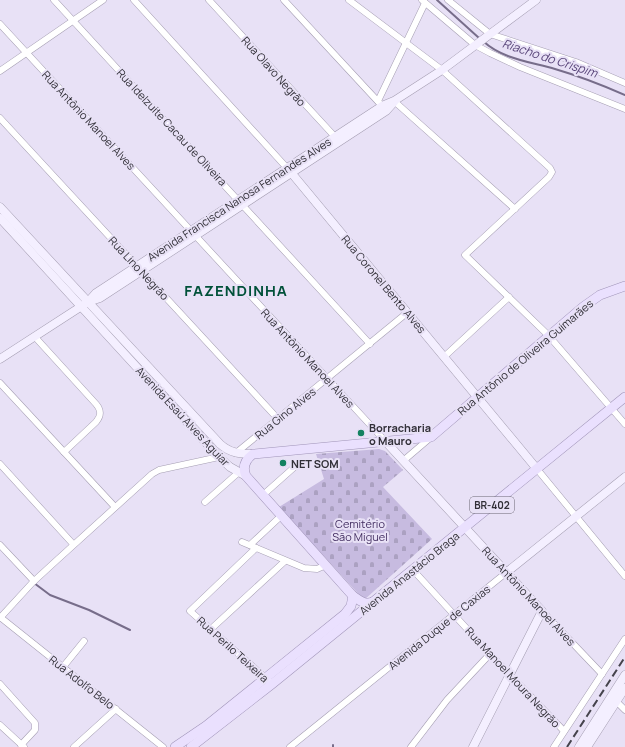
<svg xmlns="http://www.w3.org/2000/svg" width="625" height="747" font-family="Manrope,sans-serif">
  <defs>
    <pattern id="cemetery-stones" width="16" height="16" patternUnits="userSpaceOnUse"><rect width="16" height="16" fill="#c7bbe0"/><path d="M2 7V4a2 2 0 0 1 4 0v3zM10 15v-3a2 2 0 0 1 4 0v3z" fill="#aba1c1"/></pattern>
  </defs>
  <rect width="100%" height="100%" fill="#e8e1f6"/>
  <path fill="url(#cemetery-stones)" d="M379,449L385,451L403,470L383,487L432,539L364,600L279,507L324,479L316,454Z"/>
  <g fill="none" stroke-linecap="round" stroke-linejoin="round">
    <g stroke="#776d8a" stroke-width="2">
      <path d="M437,0L479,38"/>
      <path d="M483,41C502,59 531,62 555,69C579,76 602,85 625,95"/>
      <path d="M34,583L50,595L89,610L130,630"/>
      <path d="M333,747V745"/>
    </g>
    <defs>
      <g id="street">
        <path d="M54,0L370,344"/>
        <path d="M134,0L287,168"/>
        <path d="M209,0L337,139"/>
        <path d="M284,0L384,108"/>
        <path d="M349,0L442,70L550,168L552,172L549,177L465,255L548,335L625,424"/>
        <path d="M422,0L475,45L490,53L520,67L625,109"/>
        <path d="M448,0L490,34L576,62L625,83"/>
        <path d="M0,24L386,442"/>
        <path d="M0,71L103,0"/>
        <path d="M378,101L425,3"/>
        <path d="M394,101L515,209"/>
        <path d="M0,118L278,419"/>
        <path d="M35,337L96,404C102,411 101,416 96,422L64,452"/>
        <path d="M445,356L509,297"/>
        <path d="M0,383L115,507"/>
        <path d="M236,453L408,312"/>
        <path d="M403,461L430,438"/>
        <path d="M0,464L73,544"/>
        <path d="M537,469L625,576"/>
        <path d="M263,495L299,463"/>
        <path d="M205,502L239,472"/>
        <path d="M242,542L304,568L317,569L326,565"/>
        <path d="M0,545L34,581"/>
        <path d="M250,545L281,516"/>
        <path d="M256,548L190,611L268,680"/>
        <path d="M413,570L490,654L564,731"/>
        <path d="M542,611L602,674"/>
        <path d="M0,617L163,747"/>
        <path d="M0,618L33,582L57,560L152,474L159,470L219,457"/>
        <path d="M211,629L285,561"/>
        <path d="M63,667L84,641"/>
        <path d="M0,684L35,723V730L21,745"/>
        <path d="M614,699L625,710"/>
        <path d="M0,725L24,747"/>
        <path d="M74,747L116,709"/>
        <path d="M290,747L507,572"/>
        <path d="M411,747L447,700L490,654"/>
        <path d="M554,747L625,639"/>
      </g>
      <g id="secondary">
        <path d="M289,170L537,469"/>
        <path d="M0,207L220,444C230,453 240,454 253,454"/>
        <path d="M0,218L219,457L230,467L246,476"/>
        <path d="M88,302L96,293L382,106L394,101L442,70L536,0"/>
        <path d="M0,359L88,302L100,298L386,111L394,102"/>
        <path d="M386,442L542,611L473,747"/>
        <path d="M507,572L625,477"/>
        <path d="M579,747L625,675"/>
        <path d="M587,747L625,688"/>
      </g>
      <g id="primary">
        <path d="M373,602C365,605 360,601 353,596L246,476C242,467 245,460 253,454L431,437L583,307L600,295L625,286"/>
        <path d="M175,747L206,726L345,614L351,606L353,596"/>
        <path d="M191,747L272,684L625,397"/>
      </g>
    </defs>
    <use href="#street" stroke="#a59eb2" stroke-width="7"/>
    <use href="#secondary" stroke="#a59eb2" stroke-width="9"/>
    <use href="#primary" stroke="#a094b8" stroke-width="10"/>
    <use href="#street" stroke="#fff" stroke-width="6"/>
    <use href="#secondary" stroke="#f4efff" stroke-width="8"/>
    <use href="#primary" stroke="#eae0fe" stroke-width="9"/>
    <path stroke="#45434c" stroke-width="2" stroke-dasharray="8 4" stroke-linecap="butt" d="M567,747L625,657"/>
  </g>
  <g fill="#138260" stroke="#e8e1f6" stroke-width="1.5">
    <circle cx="361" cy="433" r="4"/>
    <circle cx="283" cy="463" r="4"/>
  </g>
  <g text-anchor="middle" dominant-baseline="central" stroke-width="4" stroke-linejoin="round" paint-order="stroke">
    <rect fill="#e8e1f6" stroke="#686470" stroke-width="1" x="470" y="497" width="44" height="16" rx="3"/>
    <g font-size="10" font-weight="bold" fill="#312f37">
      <text x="492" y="505">BR-402</text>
    </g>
    <g font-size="11" fill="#312f37" stroke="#e8e1f6">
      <text transform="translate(274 71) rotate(48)">Rua Olavo Negrão</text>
      <text transform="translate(89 120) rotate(47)">Rua Antônio Manoel Alves</text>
      <text transform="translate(172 127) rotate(47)">Rua Idelzuite Cacau de Oliveira</text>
      <text transform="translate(239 199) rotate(-33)">Avenida Francisca Nanosa Fernandes Alves</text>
      <text transform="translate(139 268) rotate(47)">Rua Lino Negrão</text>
      <text transform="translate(384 284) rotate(50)">Rua Coronel Bento Alves</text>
      <text transform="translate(525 357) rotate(-40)">Rua Antônio de Oliveira Guimarães</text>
      <text transform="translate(308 358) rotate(47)">Rua Antônio Manoel Alves</text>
      <text transform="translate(285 413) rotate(-39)">Rua Gino Alves</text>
      <text transform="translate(183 416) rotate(47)">Avenida Esaú Alves Aguiar</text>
      <text transform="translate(409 573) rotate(-39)">Avenida Anastácio Braga</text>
      <text transform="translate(529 596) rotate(47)">Rua Antônio Manoel Alves</text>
      <text transform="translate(439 627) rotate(-39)">Avenida Duque de Caxias</text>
      <text transform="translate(233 649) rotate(42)">Rua Perilo Teixeira</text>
      <text transform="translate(513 677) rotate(47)">Rua Manoel Moura Negrão</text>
      <text transform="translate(82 682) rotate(38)">Rua Adolfo Belo</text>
    </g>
    <g font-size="11" font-weight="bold" fill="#312f37" stroke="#e8e1f6" text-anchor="start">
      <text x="369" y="427">Borracharia<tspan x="369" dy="13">o Mauro</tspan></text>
      <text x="291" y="463">NET SOM</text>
    </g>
    <g font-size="11" fill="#432e61" stroke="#e8e1f6">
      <text x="360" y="523">Cemitério<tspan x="360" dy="13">São Miguel</tspan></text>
    </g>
    <g font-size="12" font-style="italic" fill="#574378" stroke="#e8e1f6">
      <text transform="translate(550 58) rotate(18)">Riacho do Crispim</text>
    </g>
    <g font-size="15" font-weight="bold" letter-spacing="1" fill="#015139" stroke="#e8e1f6">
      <text x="236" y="290">FAZENDINHA</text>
    </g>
  </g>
</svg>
